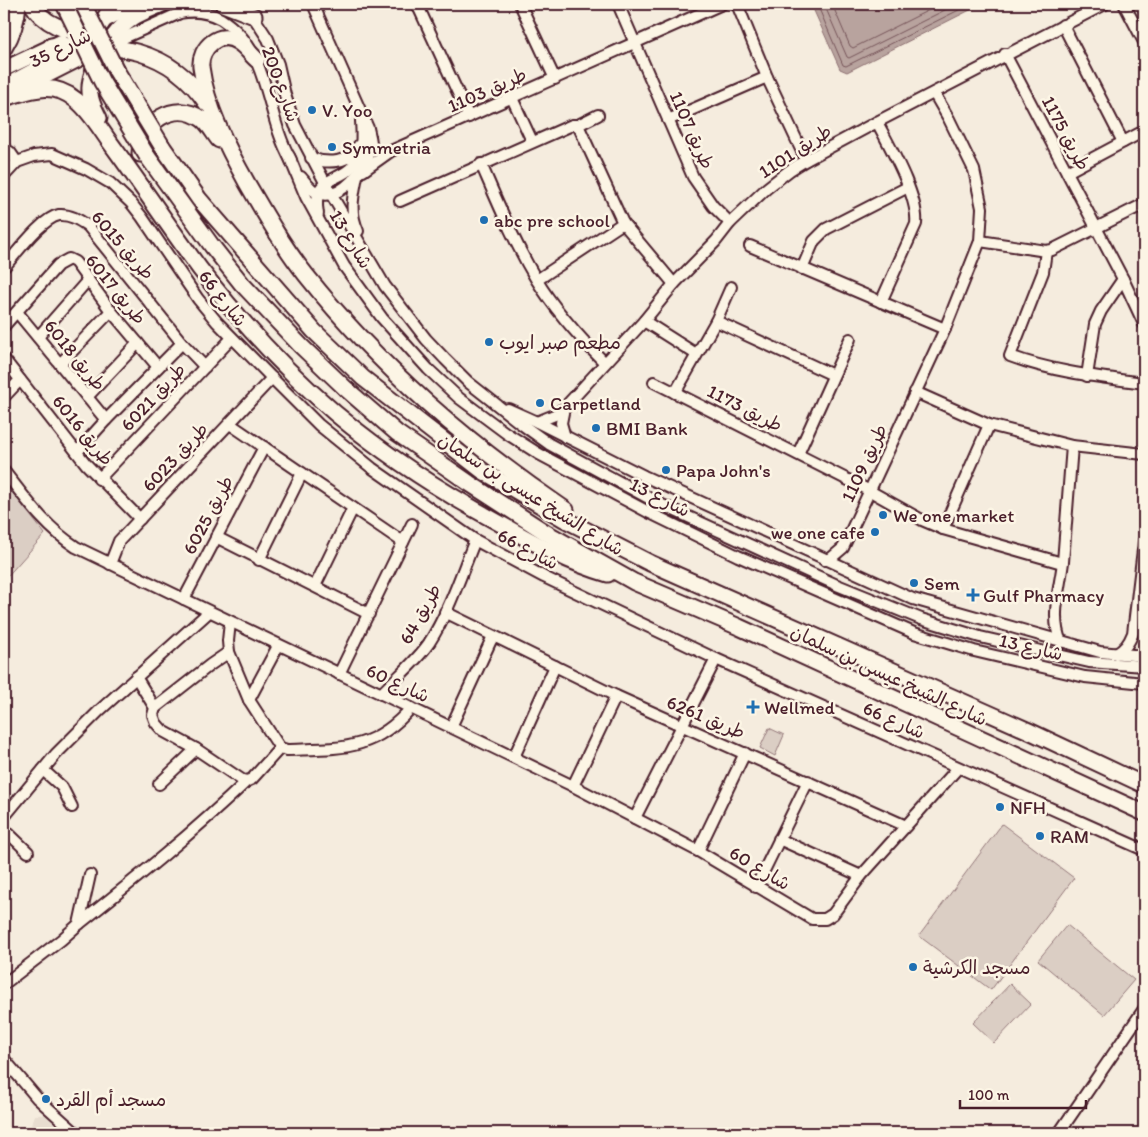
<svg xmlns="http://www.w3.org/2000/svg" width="1148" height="1137" font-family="Itim,'Playpen Sans Arabic',sans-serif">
  <rect width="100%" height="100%" fill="#f5ecde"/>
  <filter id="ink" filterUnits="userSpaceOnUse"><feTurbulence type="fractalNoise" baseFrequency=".02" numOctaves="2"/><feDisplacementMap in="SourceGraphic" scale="10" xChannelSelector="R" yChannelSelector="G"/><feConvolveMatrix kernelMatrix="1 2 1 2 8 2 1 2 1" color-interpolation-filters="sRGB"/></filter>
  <g filter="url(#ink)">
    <path fill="#e8ddd0" d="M35,1115H45L63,1133H28Z"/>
    <g fill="#dbcec4" stroke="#927678">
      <path d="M4,482L45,534L4,580Z"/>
      <path d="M769,728L784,735L775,756L760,748Z"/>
      <path d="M1002,824L1074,878L991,990L919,936Z"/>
      <path d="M1067,925L1134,980L1104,1015L1038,960Z"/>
      <path d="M1010,984L1031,1004L994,1043L973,1023Z"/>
    </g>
    <path fill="#b8a39e" stroke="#8c6e70" d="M811,4H982L847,72L840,69Z"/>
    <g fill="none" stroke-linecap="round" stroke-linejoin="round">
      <g stroke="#765459" stroke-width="1">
        <path d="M817,4L843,65L846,66L971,4"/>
        <path d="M824,4L847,57L849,58L957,4"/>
        <path d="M832,4L850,46L853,48L941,4"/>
      </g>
      <defs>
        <g id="minor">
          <path d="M417,4L469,117"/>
          <path d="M520,4L555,79"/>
          <path d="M618,4L693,177L713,206L730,223"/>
          <path d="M737,4L767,77L806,160"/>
          <path d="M1124,4L1144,42"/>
          <path d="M251,13L268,39L278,64L285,95L295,125L331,194L385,286L426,339L445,359L468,382L520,423L549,444L658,503L837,585L921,619L980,637L1089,662L1144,666"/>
          <path d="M103,23L140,4"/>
          <path d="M1063,25L1123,142"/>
          <path d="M110,44L180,13C194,10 208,12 221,19C271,50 264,113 291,160"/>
          <path d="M1005,54L1123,279L1144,324"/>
          <path d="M512,98L532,141"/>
          <path d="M668,120L767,77"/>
          <path d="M877,122C890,147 919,197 916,224L881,302"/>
          <path d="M578,125L623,223L674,284"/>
          <path d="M4,149L10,152L17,162"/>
          <path d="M289,156L306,197L344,266L382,318L428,369L459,398L506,433L539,454L650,513L738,556L914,633L974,651L1085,677L1144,683"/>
          <path d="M311,158C327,164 350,164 359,145"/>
          <path d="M481,164C498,203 514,242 536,279C554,309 579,337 604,362"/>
          <path d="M363,171L391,151L722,4"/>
          <path d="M1067,172L1144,131"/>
          <path d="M4,176L17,162L34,156L52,154L86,169L110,183L131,203L142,217L198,299L217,322L272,378L319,425L372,468L475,540L544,577L716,659L1144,850"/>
          <path d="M357,176C353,197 349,211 358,231"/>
          <path d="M301,177C306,183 310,189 317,193C340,203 368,167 371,147C372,141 369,134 368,128L313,4"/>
          <path d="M400,201L572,125H578L598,115"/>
          <path d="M318,214C311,173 340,185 355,163C363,151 362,135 361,121"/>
          <path d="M980,241L1046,251L1052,250L1144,204"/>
          <path d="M750,246L945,329"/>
          <path d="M1046,251L1043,272L1010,356C1053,372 1099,377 1144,383"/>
          <path d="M4,267C16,254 42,218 59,215C70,214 79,220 88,226L182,343L205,367"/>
          <path d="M802,269L814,241L826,229L908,187"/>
          <path d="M537,280L623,223"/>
          <path d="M17,312L106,420"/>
          <path d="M644,321L696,354"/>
          <path d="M716,321L833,375"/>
          <path d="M4,326L58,265L69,259L75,262L111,311L158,367"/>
          <path d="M38,337L88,280"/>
          <path d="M4,359L86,464L140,519"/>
          <path d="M60,364L111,311"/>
          <path d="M1087,376L1095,324L1101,311L1123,279"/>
          <path d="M654,382L870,491L922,520L943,529L1062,563"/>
          <path d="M915,392L989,425L1072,446L1144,454"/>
          <path d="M675,393L716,321L731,287"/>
          <path d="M4,397L20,380"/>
          <path d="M87,397L138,343"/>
          <path d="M564,408L561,423L565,437"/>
          <path d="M508,409L537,422L644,476L913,599L1100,652L1144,656"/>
          <path d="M537,422L557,414L565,407L644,321L674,284L716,241L730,223L767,188L790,170L806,160L877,122L1105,4"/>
          <path d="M230,424L403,542"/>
          <path d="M77,452L106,420L182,343"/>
          <path d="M798,454L850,339"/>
          <path d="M4,471C26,499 45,527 76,547L573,786L698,851L812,919H825L833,914L861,876L958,768"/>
          <path d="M99,479L232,338"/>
          <path d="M943,529L989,425"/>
          <path d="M216,537L369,614"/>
          <path d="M259,560L302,473"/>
          <path d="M825,560L830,559L843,548L945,329L980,241L982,208L974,170L949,119L934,93"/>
          <path d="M110,564L119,541L272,378"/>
          <path d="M315,586L353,508"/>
          <path d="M184,599L264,447"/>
          <path d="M445,612L616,696L906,826"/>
          <path d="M230,622L228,641L229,652L249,700L280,748L287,750C340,748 373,752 411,708"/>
          <path d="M1061,642C1050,617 1060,588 1063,562C1066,523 1069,485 1072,446"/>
          <path d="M1116,654C1125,649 1129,643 1133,633L1144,541"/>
          <path d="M339,674L412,524"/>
          <path d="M136,677L155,708L153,715L156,723L163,731L196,749L242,780L247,781L252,779L280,748"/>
          <path d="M381,694C397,677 416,662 429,643C449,612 461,574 475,540"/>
          <path d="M249,700L278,646"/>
          <path d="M155,708L210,665L229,652"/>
          <path d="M451,727L493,636"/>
          <path d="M514,757L555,666"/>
          <path d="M43,770L62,787L72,807"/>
          <path d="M159,784L196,749"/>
          <path d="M573,786L616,696"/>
          <path d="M4,817L56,754L100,710L209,612"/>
          <path d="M635,818L716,659"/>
          <path d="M4,829L28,852"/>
          <path d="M779,839L861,876"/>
          <path d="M698,851L745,753"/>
          <path d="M756,887L808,781"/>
          <path d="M79,924C137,878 194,832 247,781"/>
          <path d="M4,984L61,940L79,924L90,875"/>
          <path d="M4,1059L37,1098L76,1133"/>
          <path d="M1059,1133L1144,1009"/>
        </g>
        <g id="major">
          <path d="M4,69L61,42"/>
          <path d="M16,91L97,50"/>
        </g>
        <g id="highway">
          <path d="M32,4C43,24 66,32 88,33"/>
          <path d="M223,4L254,16"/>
          <path d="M51,46C113,43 170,47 207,104"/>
          <path d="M4,48C13,34 17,20 18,4"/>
          <path d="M257,60C251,55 245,46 238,42C220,29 199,48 201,67C206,106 228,149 247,183C265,214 283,246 306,275C381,369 467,443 566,510"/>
          <path d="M4,87L84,44L102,23L113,4"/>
          <path d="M4,98C30,91 52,80 76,100C89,110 99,127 109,141C140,183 169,227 200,269C240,321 285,370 335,413C385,455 442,492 499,523C534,543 569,563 608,574"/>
          <path d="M99,118C95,110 90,102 90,92C88,68 114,30 134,17C142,12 153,8 162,4"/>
          <path d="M162,146L199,199L314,331L363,378L483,471L564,519L650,563L1029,731L1144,785"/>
          <path d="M140,154C140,123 174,99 202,119C209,124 214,134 219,140"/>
          <path d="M147,156L212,246L242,284L301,346L345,388L397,433L469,483L545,532L634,582L739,627L1144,813"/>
        </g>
      </defs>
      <use href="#minor" stroke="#4a1f2b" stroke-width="14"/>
      <use href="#major" stroke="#4a1f2b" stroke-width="18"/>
      <use href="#highway" stroke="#4a1f2b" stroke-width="19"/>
      <use href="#minor" stroke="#fcf5e5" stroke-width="10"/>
      <use href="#major" stroke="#fcf5e5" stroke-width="14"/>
      <use href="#highway" stroke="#fcf5e5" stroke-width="15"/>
      <defs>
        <g id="highway-bridge">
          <path d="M64,4L102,82L147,156"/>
          <path d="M83,4L116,70L162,146"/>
        </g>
      </defs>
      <use href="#highway-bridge" stroke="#4a1f2b" stroke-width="19" stroke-linecap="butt"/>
      <use href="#highway-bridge" stroke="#fcf5e5" stroke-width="15"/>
    </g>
  </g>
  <g fill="#1f6fb2" stroke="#fcf5e5" stroke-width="2">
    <circle cx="312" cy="110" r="5"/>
    <circle cx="332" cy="147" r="5"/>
    <circle cx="484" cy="220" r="5"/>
    <circle cx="489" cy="342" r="5"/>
    <circle cx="540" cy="403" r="5"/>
    <circle cx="596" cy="428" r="5"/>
    <circle cx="666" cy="470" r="5"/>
    <circle cx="883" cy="515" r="5"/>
    <circle cx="875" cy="532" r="5"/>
    <circle cx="914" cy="583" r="5"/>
    <path d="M970.5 587.5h5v5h5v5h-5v5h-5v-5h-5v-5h5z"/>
    <path d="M750.5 699.5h5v5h5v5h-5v5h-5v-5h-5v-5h5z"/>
    <circle cx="1000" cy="807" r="5"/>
    <circle cx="1040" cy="836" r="5"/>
    <circle cx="913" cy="967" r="5"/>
    <circle cx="46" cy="1099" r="5"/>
  </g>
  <g text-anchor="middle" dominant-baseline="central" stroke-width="5" stroke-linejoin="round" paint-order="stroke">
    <g font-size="19" fill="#4a1f2b" stroke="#fcf5e5">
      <text transform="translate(60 48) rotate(-26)">شارع 35</text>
      <text transform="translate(281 84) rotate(70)">شارع 200</text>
      <text transform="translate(487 90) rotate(-24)">طريق 1103</text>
      <text transform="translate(692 130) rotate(66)">طريق 1107</text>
      <text transform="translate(1066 133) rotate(62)">طريق 1175</text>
      <text transform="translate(795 151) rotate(-33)">طريق 1101</text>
      <text transform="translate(351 239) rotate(59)">شارع 13</text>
      <text transform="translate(123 245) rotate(49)">طريق 6015</text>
      <text transform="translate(116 289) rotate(51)">طريق 6017</text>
      <text transform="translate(223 298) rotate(52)">شارع 66</text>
      <text transform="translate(75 355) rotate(51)">طريق 6018</text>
      <text transform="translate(153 397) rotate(-47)">طريق 6021</text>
      <text transform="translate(745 408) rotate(27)">طريق 1173</text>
      <text transform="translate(83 430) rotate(51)">طريق 6016</text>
      <text transform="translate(175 457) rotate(-47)">طريق 6023</text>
      <text transform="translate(864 463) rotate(-65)">طريق 1109</text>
      <text transform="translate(531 494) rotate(32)">شارع الشيخ عيسى بن سلمان</text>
      <text transform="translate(660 497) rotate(27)">شارع 13</text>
      <text transform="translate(208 515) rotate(-62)">طريق 6025</text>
      <text transform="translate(528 549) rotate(28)">شارع 66</text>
      <text transform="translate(420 614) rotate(-61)">طريق 64</text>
      <text transform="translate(1031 647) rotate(13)">شارع 13</text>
      <text transform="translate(889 675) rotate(25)">شارع الشيخ عيسى بن سلمان</text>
      <text transform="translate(398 683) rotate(25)">شارع 60</text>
      <text transform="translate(706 717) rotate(23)">طريق 6261</text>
      <text transform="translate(894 720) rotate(24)">شارع 66</text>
      <text transform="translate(760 868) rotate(31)">شارع 60</text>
    </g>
    <g font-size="19" fill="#4a1f2b" stroke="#fcf5e5" text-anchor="start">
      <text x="322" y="110">V. Yoo</text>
      <text x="342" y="147">Symmetria</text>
      <text x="494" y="220">abc pre school</text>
      <text x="499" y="342">مطعم صبر ايوب</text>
      <text x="550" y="403">Carpetland</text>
      <text x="606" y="428">BMI Bank</text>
      <text x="676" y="470">Papa John's</text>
      <text x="893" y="515">We one market</text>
      <text x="865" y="532" text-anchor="end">we one cafe</text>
      <text x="924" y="583">Sem</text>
      <text x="983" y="595">Gulf Pharmacy</text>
      <text x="764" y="707">Wellmed</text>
      <text x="1010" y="807">NFH</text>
      <text x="1050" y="836">RAM</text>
      <text x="923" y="967">مسجد الكرشية</text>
      <text x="56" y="1099">مسجد أم القرد</text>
    </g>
  </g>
  <rect width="1148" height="1137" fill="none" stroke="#fcf5e5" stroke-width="20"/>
  <rect x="10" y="10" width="1128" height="1117" fill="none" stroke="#4a1f2b" stroke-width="2" filter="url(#ink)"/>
  <path d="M960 1100v8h126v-8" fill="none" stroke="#4a1f2b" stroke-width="2.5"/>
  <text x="968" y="1100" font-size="15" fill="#4a1f2b" stroke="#fcf5e5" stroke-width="4" paint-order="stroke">100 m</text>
</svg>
